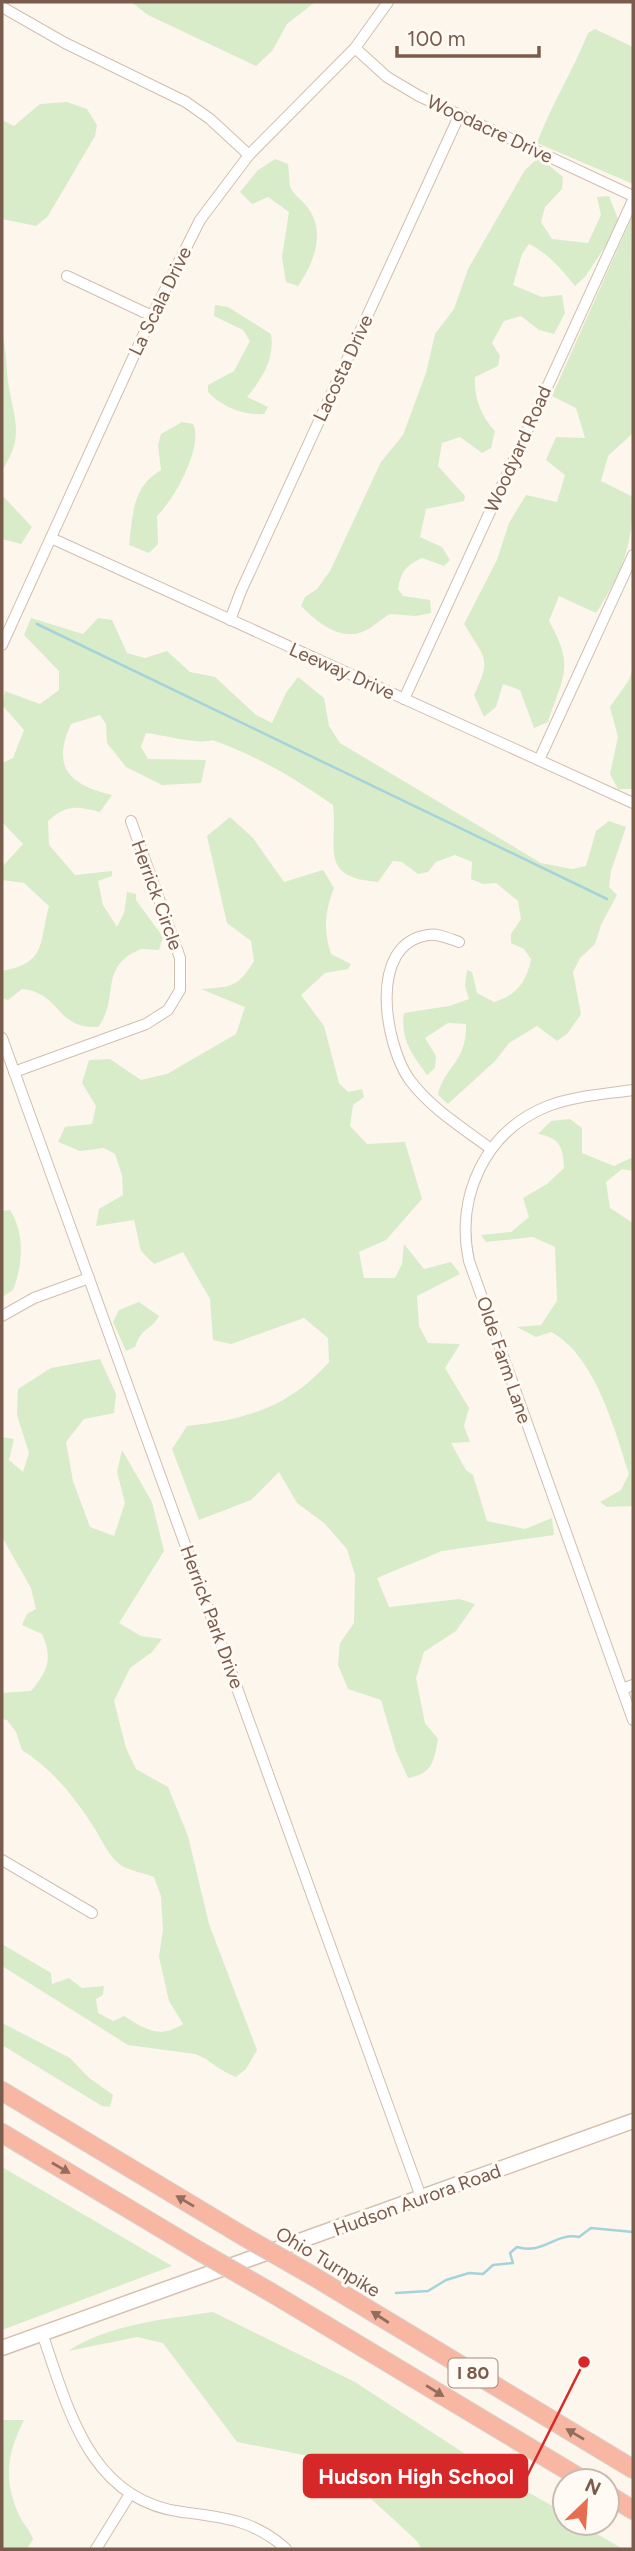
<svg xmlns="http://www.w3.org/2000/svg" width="635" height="2551" font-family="Figtree,sans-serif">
  <rect width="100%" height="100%" fill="#fdf6ec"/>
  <g fill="#d8ecc9">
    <path d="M131,2H315L287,24L272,51L256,66L148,15Z"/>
    <path d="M595,29L633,47V184L537,143C551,105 573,71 588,33Z"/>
    <path d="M67,102L87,109L97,125L95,136L48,216L36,226L2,219V120L14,126L40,104Z"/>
    <path d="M539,157L563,177L562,189L545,207L541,222L552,239L588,243L601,215L597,197L609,196L620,224L585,277L575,286C562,270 548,253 529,244L522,254L513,285L542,297L562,295L565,313L554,334L539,330L521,316L504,321L492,343L500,356L498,366L475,377C474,398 481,416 495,431L491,448L482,453L460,437L442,443L438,466L465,496L464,501L426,509L420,537L442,547L450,560L444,566L422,558C406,565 401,572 398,589L403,596L430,600L431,613L416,616L390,614C381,619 371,629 362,632C339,641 316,621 301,606L305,597L317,589L330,571L381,462L403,435L426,373L435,334L454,309L468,269L525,170Z"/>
    <path d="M275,159L288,164C289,171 289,179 290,186C292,193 303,201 308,208C326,232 314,263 298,286L286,282L282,257L289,212L268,197L252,204L240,192L258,170Z"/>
    <path d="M631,219L633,433L608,456L601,481L633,497C633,545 622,573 596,613L559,596L549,621C575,667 563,676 548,722L534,728L520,690L503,684L496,707L484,717L474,695C492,657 485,659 464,624L497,560L509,523L526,495L557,502L565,475L546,460L556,437L585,438L576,408L552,396Z"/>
    <path d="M215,305L228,307L271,334C275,359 262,379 247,397L268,407L264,414C244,416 222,407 208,392V385L234,371L250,341L243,330L214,316Z"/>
    <path d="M2,331C6,348 6,364 8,381C13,418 26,435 2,470Z"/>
    <path d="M182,422L193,424C204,446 174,500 157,516L158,544L149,553L129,545C133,514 132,487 161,470L158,445L161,434Z"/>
    <path d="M2,495L32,527L21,544L2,539Z"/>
    <path d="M31,618L83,634L98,618L112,620L127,653L145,658L167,651L190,672L215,677L256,715L272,723L286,693L298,677L324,698L329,726L340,743L541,863L572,869L586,866L596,831L609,821L626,827L611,871L609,887L617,895L601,925L595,944L580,958L573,972L581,1014L568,1033L557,1041L537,1026L509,1043L496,1060L448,1104L438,1095C444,1066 467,1063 466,1024L448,1023L425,1038L436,1056L435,1068L427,1075C412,1054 400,1039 404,1013L449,1006L469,999L465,986L467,970L472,972L477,993L494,1002C516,996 527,981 531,959L524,949L511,943V934L521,919L518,901L496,883L483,884L471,879L472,862L455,855L436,862L428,872L418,874L402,862L393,861L378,882C318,877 338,849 333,805C296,779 256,755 212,740C198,745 164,735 146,733L141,747L148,759L206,760L201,783L162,785L126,767L107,743L106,724L100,715L71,724C51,768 70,785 112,795L100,812C76,806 67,804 48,821L49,845L75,875L112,871V876L98,881L103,905L117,927L124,913L127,892L136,894V900L163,937L159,950L141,949C97,967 121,998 98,1027C55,1029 62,993 22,989L8,1000L2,998V971C47,963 39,943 49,906L24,883L2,880V867L23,844L2,822V763L13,758L24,730L2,705L5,691L40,704L59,690V671L24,635Z"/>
    <path d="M633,667V789H618L610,774L618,737L610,707L629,680Z"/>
    <path d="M230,817L253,838L284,882L323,870L334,888C325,912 323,930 331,954L351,964L348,969L325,973L301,995L324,1026L339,1083L348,1092L362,1089L364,1097L353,1105L350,1126L367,1144L405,1142L422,1199L386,1240L359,1252L364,1278H395L402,1264L404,1244L424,1269L451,1262L460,1274L417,1296L419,1326L428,1343L460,1344L445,1368L469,1408L464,1426L470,1442L451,1443L466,1470L473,1475L487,1521L525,1529L552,1518L554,1535L442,1551L377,1578L389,1607L459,1599L475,1604L456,1631L424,1652L416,1678L425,1723L438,1739C434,1762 432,1774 408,1778L396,1751L381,1700L348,1689L338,1665L340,1643L354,1623L355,1575L347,1549L324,1523L297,1503L279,1472L251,1500L199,1520L172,1449L187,1426C245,1420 290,1407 329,1362L328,1338L304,1318L231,1344L213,1340L210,1299L183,1252L154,1264L141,1251L134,1220L96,1226L99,1209L123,1195L122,1175L115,1154L104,1148L80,1151L58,1142L65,1127L92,1124L96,1106L82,1083L89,1060L110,1059L141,1080L167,1074L236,1034L245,1007L201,989C230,987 238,988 254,961L251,941L227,923L207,836Z"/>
    <path d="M570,1119L582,1128V1153L614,1166L633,1157V1171L622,1169L606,1182L610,1208L633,1223V1506L607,1507L600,1502L621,1490L629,1474C615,1430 595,1355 551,1332L536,1337L517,1327L541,1325L557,1301L555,1247L533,1237L486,1242L481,1235L511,1232L529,1217L523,1198L547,1184L564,1168C563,1148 561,1138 538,1134L551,1121Z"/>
    <path d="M10,1210C25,1234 23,1264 13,1290L2,1297V1211Z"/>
    <path d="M139,1302L159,1316C150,1332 143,1325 135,1347L126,1351L113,1322L119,1310Z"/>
    <path d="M100,1359L116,1394L114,1413L84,1419L66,1442L73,1481L90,1527L114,1536L125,1503L117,1472L122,1450L152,1502L164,1551L119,1623L141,1636L162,1639L152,1652L130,1668L114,1701L126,1748L136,1769L168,1787L188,1836L209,1924L257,2050L246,2069L236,2077C219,2071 210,2059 195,2054L128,2045L2,1966V1944L51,1973L52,1984L69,1978L82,1988L104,1986L103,1995L96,1999L98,2013L113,2021L124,2016C147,2030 159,2039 183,2024L169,2001L159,1957L163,1929L161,1896L154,1877C144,1873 131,1871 122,1866C108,1857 102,1839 93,1826C74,1796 52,1769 22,1750L16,1732L7,1720L2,1719V1693L31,1691C48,1670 53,1659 42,1634L22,1625L27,1614L36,1609L31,1588L2,1537V1437L14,1439L9,1460L23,1472L29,1453L17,1415L18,1389L51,1368Z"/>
    <path d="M2,2023L70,2058L88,2077L113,2095L110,2107L102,2106L2,2045Z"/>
    <path d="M2,2167L172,2266L2,2330Z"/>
    <path d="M213,2312L355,2382L499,2476L565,2513V2523H578L623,2549H421L418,2542L366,2494L309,2456L237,2442L163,2343L137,2337L68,2351C109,2324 166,2319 213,2312Z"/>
    <path d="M2,2420H24C7,2453 3,2480 19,2515C23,2524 30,2530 33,2539L27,2549H2Z"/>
  </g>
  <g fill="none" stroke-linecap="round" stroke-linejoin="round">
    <g stroke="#a5d3da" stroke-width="2.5">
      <path d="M37,624L607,899"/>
      <path d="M396,2293L428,2291L446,2280L469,2273L483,2274L493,2265L513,2263L510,2253L517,2247C543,2255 556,2232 579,2237L591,2228L633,2232"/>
    </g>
    <defs>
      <g id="street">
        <path d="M2,7L65,43L186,102L210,119L249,155"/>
        <path d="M355,48L387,77L419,96L633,196"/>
        <path d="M67,276L152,316"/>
        <path d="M51,538L633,803"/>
        <path d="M230,620L241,591L459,116"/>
        <path d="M2,645L152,316L200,220L249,155L355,48L388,2"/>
        <path d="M404,699L633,200"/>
        <path d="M539,760L633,555"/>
        <path d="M459,942C450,939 438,933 428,935C367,944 385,1044 409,1079C430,1108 463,1128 491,1149"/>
        <path d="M2,1038L421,2197"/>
        <path d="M14,1072L146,1024L168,1010L180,990V958L131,821"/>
        <path d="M633,1090C605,1094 574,1096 548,1106C485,1131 455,1197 469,1261L633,1720"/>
        <path d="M2,1316L34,1298L89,1278"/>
        <path d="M622,1689L633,1685"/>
        <path d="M2,1860L92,1913"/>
        <path d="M42,2333C68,2408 89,2500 182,2512C222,2517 255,2520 286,2549"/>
        <path d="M96,2549L130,2494"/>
      </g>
      <path id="secondary" d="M2,2348L633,2121"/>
      <g id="highway">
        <path d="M2,2091L243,2236"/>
        <path d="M2,2133L199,2251"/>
        <path d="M313,2276L633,2469"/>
        <path d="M272,2293L585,2481"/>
        <path d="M607,2494L633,2510"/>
      </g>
    </defs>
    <use href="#street" stroke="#d1beb0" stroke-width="12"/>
    <use href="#secondary" stroke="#d6c0b0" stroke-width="17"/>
    <use href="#highway" stroke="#dad1cd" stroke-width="20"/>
    <use href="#street" stroke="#fff" stroke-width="10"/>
    <use href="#secondary" stroke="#fff" stroke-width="14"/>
    <use href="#highway" stroke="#f7b7a3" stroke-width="18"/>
    <defs>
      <g id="highway-bridge">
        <path d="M243,2236L313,2276"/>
        <path d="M199,2251L272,2293"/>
      </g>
    </defs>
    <use href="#highway-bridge" stroke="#dad1cd" stroke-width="20" stroke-linecap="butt"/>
    <use href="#highway-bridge" stroke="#f7b7a3" stroke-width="18"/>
  </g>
  <defs><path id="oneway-solid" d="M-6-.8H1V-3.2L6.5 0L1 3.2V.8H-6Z" transform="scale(1.75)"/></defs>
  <g fill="#936e5e">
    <use href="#oneway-solid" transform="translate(61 2168) rotate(30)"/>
    <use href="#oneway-solid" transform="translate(185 2201) rotate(-149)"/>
    <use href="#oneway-solid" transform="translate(380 2317) rotate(-147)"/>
    <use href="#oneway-solid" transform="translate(435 2391) rotate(32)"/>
    <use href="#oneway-solid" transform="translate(575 2434) rotate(-149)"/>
  </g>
  <g text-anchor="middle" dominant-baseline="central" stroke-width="6" stroke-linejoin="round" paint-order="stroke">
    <rect fill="#fffaf3" stroke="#a28b7f" stroke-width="2" x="448.5" y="2358.5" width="49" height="29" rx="5"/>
    <g font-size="18" font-weight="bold" fill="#7a5c4d">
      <text x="473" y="2373">I 80</text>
    </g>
    <g font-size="19" fill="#7a5c4d" stroke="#fffaf3">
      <text transform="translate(490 129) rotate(25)">Woodacre Drive</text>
      <text transform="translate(160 301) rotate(-64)">La Scala Drive</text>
      <text transform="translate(343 368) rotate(-65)">Lacosta Drive</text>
      <text transform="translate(518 449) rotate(-66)">Woodyard Road</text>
      <text transform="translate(342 671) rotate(24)">Leeway Drive</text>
      <text transform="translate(157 895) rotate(70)">Herrick Circle</text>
      <text transform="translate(504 1360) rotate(71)">Olde Farm Lane</text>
      <text transform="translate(212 1617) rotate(70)">Herrick Park Drive</text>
      <text transform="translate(417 2200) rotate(-20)">Hudson Aurora Road</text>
      <text transform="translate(328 2262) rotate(31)">Ohio Turnpike</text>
    </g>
  </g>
  <path fill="none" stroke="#d62828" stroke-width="2.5" d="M584 2362L527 2476"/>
  <circle fill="#d62828" stroke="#fffaf3" stroke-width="2.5" cx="584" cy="2362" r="7"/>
  <rect fill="#d62828" stroke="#d62828" stroke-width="2.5" x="304" y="2455" width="223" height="42" rx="7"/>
  <g font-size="21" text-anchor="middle" font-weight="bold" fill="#fff">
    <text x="416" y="2484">Hudson High School</text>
  </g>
  <rect width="635" height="2551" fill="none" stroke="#7a5c4d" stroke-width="7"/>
  <g transform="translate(586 2502) rotate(25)"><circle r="33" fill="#fffaf3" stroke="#cabbb1" stroke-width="2"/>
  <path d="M0-5L12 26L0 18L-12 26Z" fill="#e76f51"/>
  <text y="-10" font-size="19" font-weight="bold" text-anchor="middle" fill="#7a5c4d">N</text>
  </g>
  <path d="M397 46v10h142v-10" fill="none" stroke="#7a5c4d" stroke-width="3.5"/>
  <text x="407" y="46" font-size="21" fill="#7a5c4d" stroke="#fffaf3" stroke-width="5" paint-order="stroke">100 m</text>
</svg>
